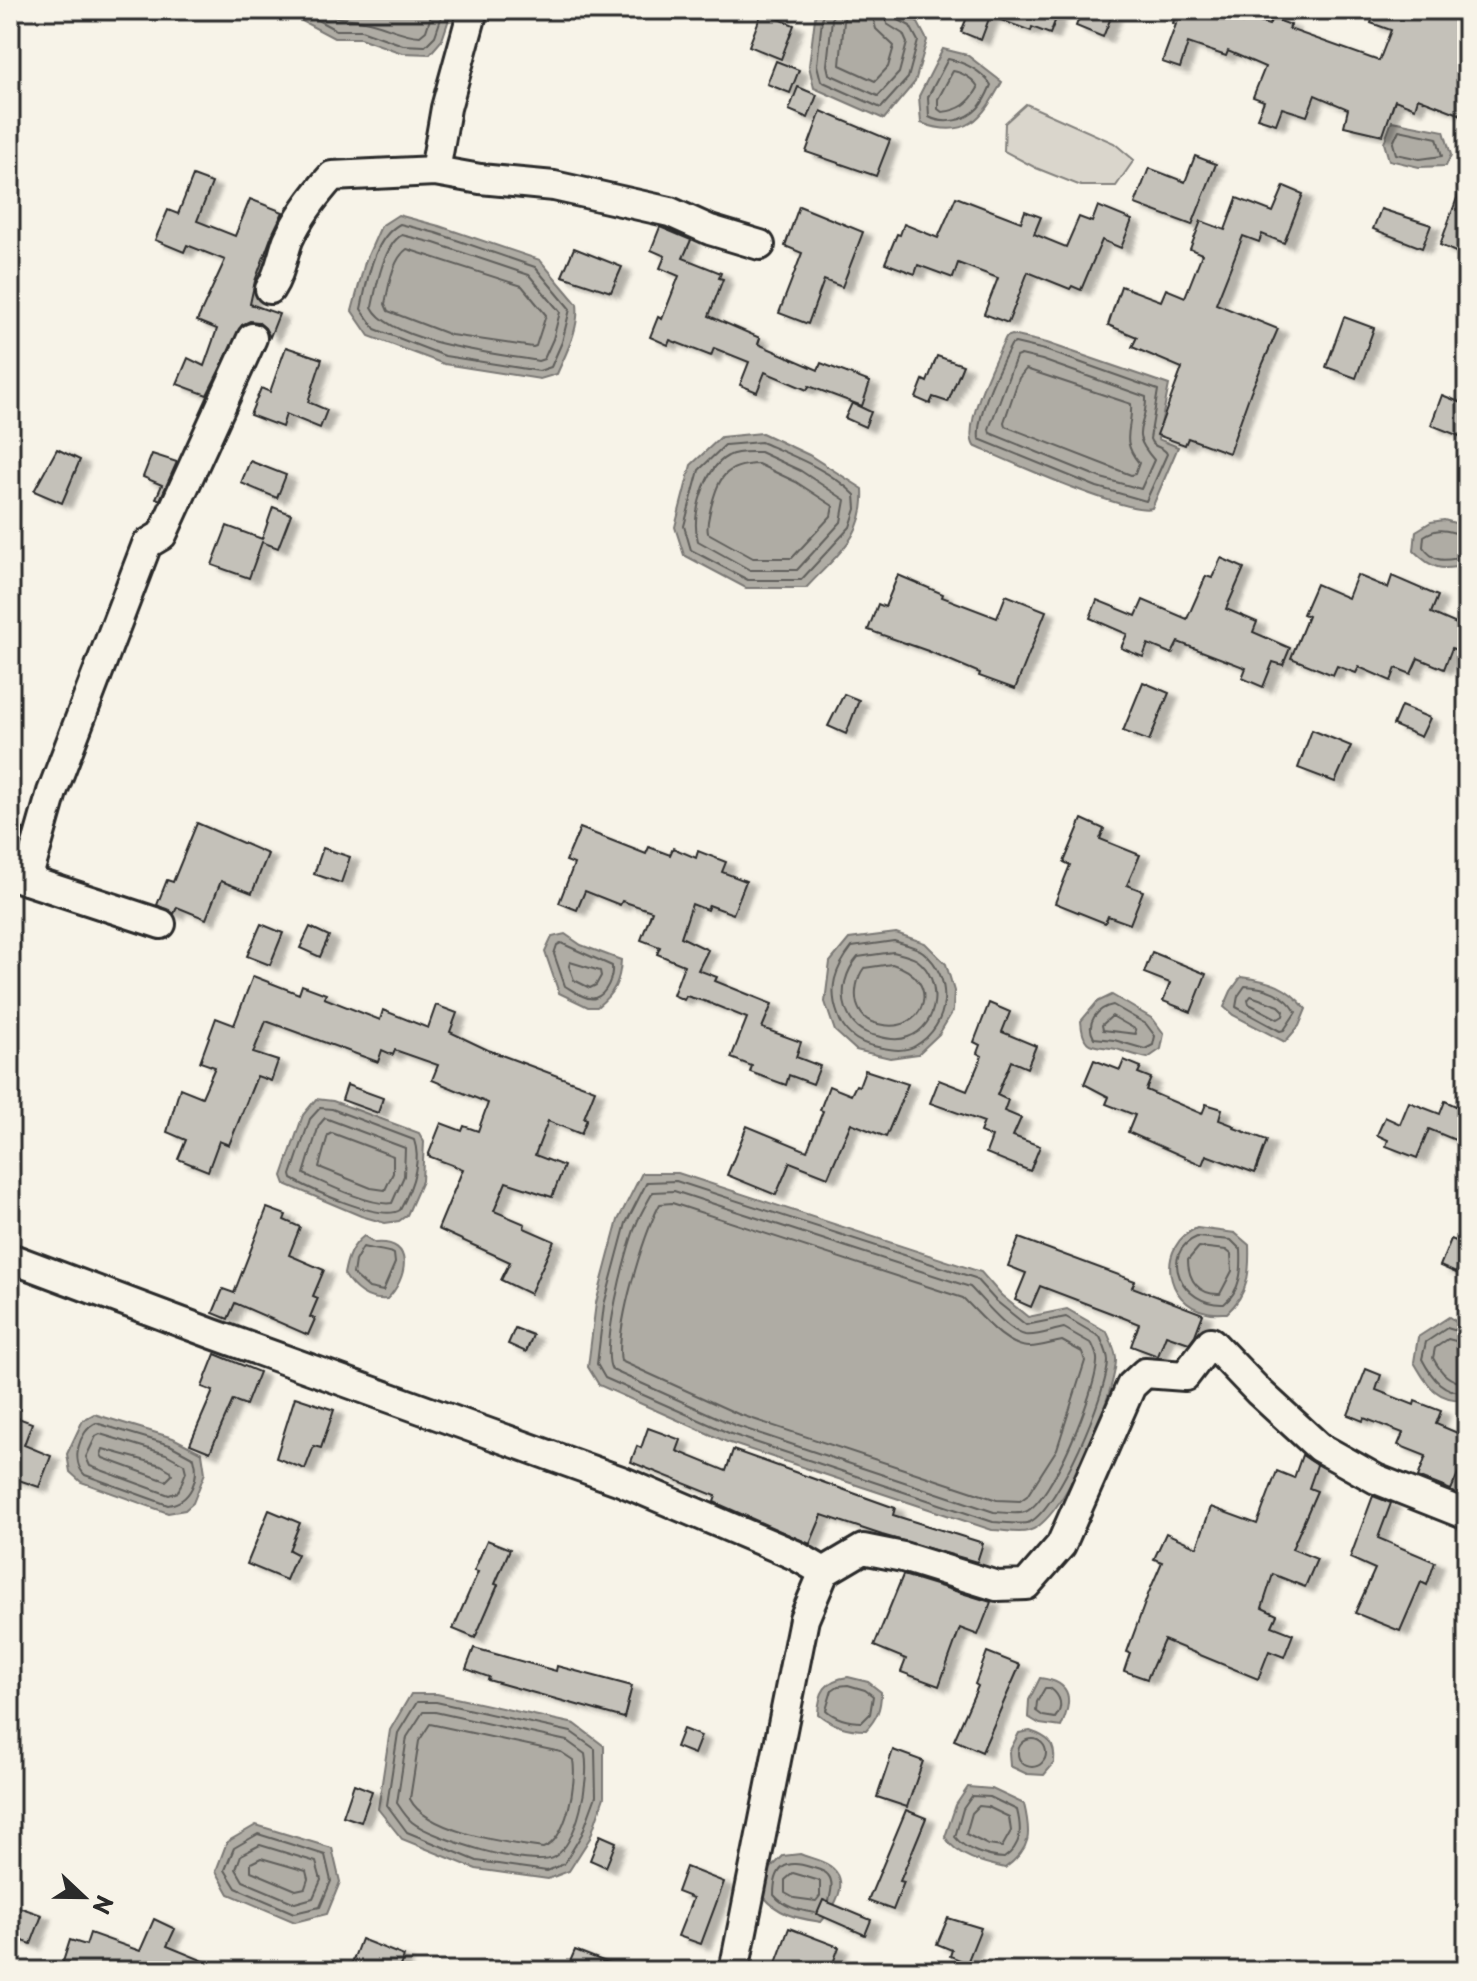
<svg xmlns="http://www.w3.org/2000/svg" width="1477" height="1981" font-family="'Playpen Sans',sans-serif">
  <defs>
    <filter id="shadow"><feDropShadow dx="9" dy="5" stdDeviation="2" flood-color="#0004"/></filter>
  </defs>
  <rect width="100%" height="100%" fill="#f7f3e8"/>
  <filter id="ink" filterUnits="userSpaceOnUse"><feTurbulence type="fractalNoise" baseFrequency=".0125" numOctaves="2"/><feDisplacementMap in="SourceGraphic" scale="16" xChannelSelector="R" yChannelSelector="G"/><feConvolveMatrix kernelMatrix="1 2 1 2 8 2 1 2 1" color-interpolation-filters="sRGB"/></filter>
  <g filter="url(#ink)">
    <path fill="#dad6cc" stroke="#82807c" stroke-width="2" d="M1026,104L1114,143L1134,160L1116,186H1081L1036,168L1004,151L1005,123Z"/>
    <g fill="#afaca4" stroke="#7a7874" stroke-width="2">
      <path d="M298,10H452L442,40L430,54L402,53L360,38H334L298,19Z"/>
      <path d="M816,10H892L916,19L927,40L915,82L884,119L814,88L809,66Z"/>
      <path d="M943,49L967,55L1002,82C982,119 967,140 921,123L919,96Z"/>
      <path d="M1392,121L1444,131L1451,155L1446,166L1419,167L1389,160L1384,143Z"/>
      <path d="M398,215L439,226L540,260L577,304C580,328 566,353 557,374L540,379L444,364L369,336L352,311L365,262L381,226Z"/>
      <path d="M1012,335L1047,343L1169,385L1158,439L1178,447L1152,508C1129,516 1004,459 974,446C962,426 995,359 1006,337Z"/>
      <path d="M762,433L809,455L863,489C866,537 836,555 806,588H746L684,555L675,527L691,465L721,437Z"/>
      <path d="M1444,520L1462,525L1467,530V561L1465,565C1441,571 1432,569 1414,551L1416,531L1431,522Z"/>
      <path d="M896,933L925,943L946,964L954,991L953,1011L939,1034L918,1054L890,1058L856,1050L835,1031L825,1002L830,962L849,939Z"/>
      <path d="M565,934L581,945L621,960C620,982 614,993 597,1007H588L559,993L545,952L552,937Z"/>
      <path d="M1241,977C1271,981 1287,986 1306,1009L1299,1026L1285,1042L1233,1015L1224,1007L1231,991Z"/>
      <path d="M1112,995L1153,1019L1164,1034L1161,1049L1148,1058C1137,1056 1127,1052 1116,1049C1094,1044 1083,1052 1081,1021L1097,1002Z"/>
      <path d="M316,1099L333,1101L419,1133L424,1142L422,1181L407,1215L399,1221L385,1223L361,1216L285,1184L282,1176L303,1115Z"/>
      <path d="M642,1173H678L981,1272L1001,1295L1028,1317L1067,1309L1107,1332C1110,1340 1117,1352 1116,1361C1114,1395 1064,1524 1028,1531C1018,1534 1003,1530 992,1530L727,1442L599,1385L588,1367L596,1303L618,1220Z"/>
      <path d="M1197,1228L1235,1233L1249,1245C1250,1273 1248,1294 1227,1313C1221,1313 1213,1314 1207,1312C1164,1304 1156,1245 1197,1228Z"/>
      <path d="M364,1236L375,1243C416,1239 407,1280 387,1299C368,1301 354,1290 344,1274C347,1258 351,1246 364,1236Z"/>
      <path d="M1449,1317L1467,1328V1400C1436,1401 1428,1386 1414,1362L1418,1337Z"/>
      <path d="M94,1414L173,1438L202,1453L205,1473L193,1503L185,1510L168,1513L81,1482L70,1472L67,1454L83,1420Z"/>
      <path d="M848,1677L868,1682L881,1692C881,1709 877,1718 866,1730C847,1730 833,1726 818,1714C819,1692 825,1680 848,1677Z"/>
      <path d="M1040,1678C1074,1682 1072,1702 1061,1727L1040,1724L1028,1717L1029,1700Z"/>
      <path d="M411,1694H437L575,1724L604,1746V1797L590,1838L569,1871L548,1879L476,1869L402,1839L378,1809L390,1730Z"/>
      <path d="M1030,1731C1048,1737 1056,1743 1054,1763L1044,1775L1027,1774L1010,1766L1009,1752L1019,1733Z"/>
      <path d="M968,1787L992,1789L1024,1804C1031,1834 1032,1848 1005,1868C983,1863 957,1857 945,1837L956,1805Z"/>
      <path d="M256,1825L332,1848L340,1882L327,1914L295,1922L229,1894L216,1871L227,1842Z"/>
      <path d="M800,1854C809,1858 822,1860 830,1866C852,1882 834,1908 821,1922C798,1918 780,1916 764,1897L768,1871L783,1856Z"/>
    </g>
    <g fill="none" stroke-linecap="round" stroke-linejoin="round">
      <g stroke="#605f5b" stroke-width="2">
        <path d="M306,10L308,15L336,30H361L403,45L425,46L435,36L444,10"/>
        <path d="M320,10C342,22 342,16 364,21C383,24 400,35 420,36L426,31L433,10"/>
        <path d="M823,10L817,65L821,81L881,108L908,78L918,41L910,26L895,18L893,10"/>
        <path d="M833,10L827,65L829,74L878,96L899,73L907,43L903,34L887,24L883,10"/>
        <path d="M845,10L840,65L875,81L888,67L894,46L876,29L871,10"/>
        <path d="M948,59C964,62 982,71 991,85C988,92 984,102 978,108C966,121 944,125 929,117L928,97Z"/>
        <path d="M953,71C961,72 976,80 978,88C969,104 960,110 942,112L938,109V99Z"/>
        <path d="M1399,130L1437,138L1442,156L1420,159L1396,154L1393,143Z"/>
        <path d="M400,224L436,233L535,267L570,309L562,342L551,367L539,371L445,356L375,329L361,309C367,282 373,238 400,224Z"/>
        <path d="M402,235L434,243L529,275L560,312L553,339L544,359L538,361C499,354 390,343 372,307C376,288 384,244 402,235Z"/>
        <path d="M407,249L522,286L546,315L536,346L533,347L451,335L388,311L385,304C389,286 392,260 407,249Z"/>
        <path d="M1015,343L1045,350L1158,390L1150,439C1153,449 1164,446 1167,454L1146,501L1097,487L979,439C976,415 999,368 1011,345Z"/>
        <path d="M1021,355L1042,360L1146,397C1147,430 1127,429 1154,460L1141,489L1101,478L990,433L989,429L1016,357Z"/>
        <path d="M1026,369L1131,404C1133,429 1119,439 1139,463L1135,474L1131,475L1005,426L1004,422L1019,378Z"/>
        <path d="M761,442C793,456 830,470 855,495L856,509L850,527L801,580H748L691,550L684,526L699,470L725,445Z"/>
        <path d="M760,452L801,471L845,500L841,522L797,570H750L698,541C691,516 704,469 728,456C736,451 751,452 760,452Z"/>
        <path d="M758,464L796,482L833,506L831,516L792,558H753L708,533C706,524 709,517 711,507C719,478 724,465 758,464Z"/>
        <path d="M1467,535C1449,533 1441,525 1424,536L1423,547C1437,566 1447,559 1467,557"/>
        <path d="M894,941C903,944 915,946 923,952C954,977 951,1025 915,1046C903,1053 886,1049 873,1046C857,1042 843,1032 838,1015C828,988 835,969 852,947Z"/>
        <path d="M561,943L612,966C613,977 607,994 595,998C587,1001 572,990 565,986L554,954L557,945Z"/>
        <path d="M893,952C900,954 910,956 917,960C943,979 940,1026 908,1037C898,1041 887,1039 877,1036C861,1033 851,1025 846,1009C840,991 846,971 858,957Z"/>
        <path d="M570,962L600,971L601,976L596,985L590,988L574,980L569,966Z"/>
        <path d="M892,964C944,979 926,1036 878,1024C867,1022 860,1014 857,1004C854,993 857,977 864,968Z"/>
        <path d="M1245,986C1265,987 1286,994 1296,1012L1284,1030L1280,1031L1236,1007L1238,996Z"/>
        <path d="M1251,996L1279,1006L1284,1011L1283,1016L1278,1019L1249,1004L1248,1000Z"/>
        <path d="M1113,1005L1146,1024L1155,1036L1153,1045L1145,1049L1114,1040L1094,1038C1085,1023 1097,1008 1113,1005Z"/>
        <path d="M1112,1016L1135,1029L1136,1034L1103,1030L1102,1025Z"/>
        <path d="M320,1108L332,1109L414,1140C422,1163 411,1190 400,1210C381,1222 312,1190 292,1179L291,1175L310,1119Z"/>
        <path d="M325,1118L405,1148L404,1176L392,1203C372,1207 324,1183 304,1174L319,1125Z"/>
        <path d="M332,1133L393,1156V1173L385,1190L371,1188L319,1167L328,1135Z"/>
        <path d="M676,1181L975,1278L996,1301L1026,1325L1066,1317L1100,1337C1103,1344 1108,1353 1108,1361C1107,1393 1059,1507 1030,1522C1020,1526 1003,1522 993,1522L731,1434L605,1378L597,1364L604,1305L626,1223L647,1182Z"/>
        <path d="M674,1191L970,1287C983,1300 1007,1331 1025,1335C1037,1337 1052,1330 1064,1328L1092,1344C1094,1349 1098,1356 1097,1362C1096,1390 1052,1502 1025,1512C1017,1515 1003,1512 994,1512L734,1425L612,1370C600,1351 626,1249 636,1225C640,1214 647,1203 653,1192Z"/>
        <path d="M672,1203L963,1298C979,1313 1006,1348 1030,1347C1040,1347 1051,1343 1062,1341L1082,1352L1085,1361L1057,1449L1027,1496L1020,1501L997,1500L928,1477L738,1414L621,1361C615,1328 643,1236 660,1204Z"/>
        <path d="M1197,1237L1231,1240L1241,1250C1242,1270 1241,1290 1224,1304C1181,1306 1158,1253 1197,1237Z"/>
        <path d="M363,1247C370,1249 390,1251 394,1254L395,1263L383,1291L369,1288L353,1274L355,1261Z"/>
        <path d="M1199,1247L1226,1250L1231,1254L1232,1271L1220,1294C1199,1295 1188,1280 1188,1260Z"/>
        <path d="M1467,1334L1447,1328L1426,1342L1422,1359C1433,1380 1443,1392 1467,1393"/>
        <path d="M1467,1344L1448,1339L1435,1348L1433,1358C1441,1373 1449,1382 1467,1383"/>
        <path d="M96,1423L170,1445L194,1458C200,1478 191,1502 168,1505L85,1475C70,1461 79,1431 96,1423Z"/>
        <path d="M100,1434L166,1454L184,1464L186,1472L178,1492L169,1495L90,1466L86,1457L96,1436Z"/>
        <path d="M103,1449L161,1465L171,1471L172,1475L166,1481L103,1458L101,1455Z"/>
        <path d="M848,1685L865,1690L873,1696L870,1714L862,1722C849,1722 836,1719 826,1710L832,1690L838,1686Z"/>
        <path d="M1045,1688H1050C1061,1696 1064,1707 1055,1718L1043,1716L1036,1711L1037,1702Z"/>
        <path d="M417,1702H436L571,1732L595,1749L596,1796L582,1834L564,1864L547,1871L477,1861L407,1832L387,1805L398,1733Z"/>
        <path d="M423,1712H435L567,1741L585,1754C590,1779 578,1843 554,1857C534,1870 431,1838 412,1822C406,1817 401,1809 397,1803L407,1737Z"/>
        <path d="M430,1724L561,1752L573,1760C577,1782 567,1840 543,1848C508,1843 427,1833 410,1799L419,1741Z"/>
        <circle cx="1032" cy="1753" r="14"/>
        <path d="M972,1796L990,1797L1017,1810C1022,1830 1022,1845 1004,1858C987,1857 965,1850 955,1837L963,1809Z"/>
        <path d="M979,1806L988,1807L1009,1817L1011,1831L1002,1847L988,1845L966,1834L972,1813Z"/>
        <path d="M258,1834L325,1855L331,1881L320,1907L294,1913L236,1888L225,1870L234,1848Z"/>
        <path d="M260,1845L316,1862L321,1880L313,1898L295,1903L243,1881L236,1869L241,1855Z"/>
        <path d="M261,1858L306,1871L308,1879L305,1888L296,1890L251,1871V1863Z"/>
        <path d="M793,1873L820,1881V1896L816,1901L794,1898L785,1893V1880Z"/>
        <path d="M815,1913C799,1910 785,1908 774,1895C774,1869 784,1858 810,1867C816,1869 824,1870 828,1875C834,1882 831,1892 829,1901"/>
      </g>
    </g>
    <g fill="#c4c1b9" stroke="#2b2b2b" stroke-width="2" filter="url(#shadow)">
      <path d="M970,10H1042L1057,16L1050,34L1032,27L1031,31L990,16L981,40L961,32Z"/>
      <path d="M1082,10H1101L1112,15L1103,37L1076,26Z"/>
      <path d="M1177,10H1190L1213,18L1214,13L1242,23L1244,17L1269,25L1272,18L1291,25L1289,29L1379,61L1391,30L1371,23L1375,10H1467V117L1418,98L1415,108L1395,100L1383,135L1344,126L1348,109L1315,95L1307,116L1282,108L1276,124L1257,118L1264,101L1253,97L1265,67L1228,51L1226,56L1188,43L1180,68L1162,62L1176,24L1173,23Z"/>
      <path d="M762,12L794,25L781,59L749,46Z"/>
      <path d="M776,61L799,70L790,93L767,84Z"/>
      <path d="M798,87L817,95L808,118L789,110Z"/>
      <path d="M821,111L890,140L876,176L806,152Z"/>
      <path d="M1195,156L1216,164L1192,225L1135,204L1149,168L1185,182Z"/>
      <path d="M193,176L212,183L197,221L235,236L250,199L283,212L272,235L255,281L250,304L279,314L270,337L265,328L258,322L250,321L242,325L207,395L177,384L188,358L204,366L217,329L197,321L225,260L187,245L184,252L155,240L168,210L178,214Z"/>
      <path d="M1465,176L1467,177V244L1462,255L1440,245Z"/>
      <path d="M1284,186L1303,194L1284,243L1262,234L1259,242L1243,236L1216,304L1278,329L1251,391L1229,453L1188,438L1185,445L1157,435L1182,368L1132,347L1137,337L1108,325L1121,286L1161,301L1166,289L1185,297L1202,254L1190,249L1201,221L1225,230L1237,198L1273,212Z"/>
      <path d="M956,197L1021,222L1025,211L1041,217L1034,234L1066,247L1079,217L1092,222L1098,206L1132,220L1121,248L1102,240L1081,290L1072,286L1070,289L1028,272L1008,323L984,314L998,278L958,263L953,278L918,265L915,274L885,263L897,234L900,235L904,224L938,238Z"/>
      <path d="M799,206L863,232L842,287L824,280L808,324L779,313L802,253L785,246Z"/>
      <path d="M1381,209L1431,225L1422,248L1373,229Z"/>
      <path d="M660,227L691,240L683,258L721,273L719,278L723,279L709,316L760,338L758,344L818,370L821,363L870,382L862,406L809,386L807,390L765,372L757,392L740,385L749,362L714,348L711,356L670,340L668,345L650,337L658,317L662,319L679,276L660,268L665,256L651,250Z"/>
      <path d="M574,248L622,267L611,292L562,276Z"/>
      <path d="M1344,317L1374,328L1356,378L1326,367Z"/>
      <path d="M286,347L322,359L308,402L327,410L320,428L286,414L282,427L250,415L261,388L270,392Z"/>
      <path d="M937,356L963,365L948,402L933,397L930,404L916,398L923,380L927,382Z"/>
      <path d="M1442,395L1467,405V425L1462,437L1431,425Z"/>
      <path d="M852,403L871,412L865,427L845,418Z"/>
      <path d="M57,449L80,460L62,503L34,491Z"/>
      <path d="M152,454L177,462L160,500L156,498L162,485L143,477Z"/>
      <path d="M250,461L286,475L277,498L241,483Z"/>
      <path d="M273,507L291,514L278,548L262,542L249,578L212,565L227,526L262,539Z"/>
      <path d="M1221,558L1244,568L1226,609L1257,622L1253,632L1290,648L1283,665L1273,662L1263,687L1242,678L1246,668L1178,642L1172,654L1148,644L1143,657L1121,648L1127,634L1090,618L1097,600L1136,616L1143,600L1187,619L1206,576L1212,578Z"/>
      <path d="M898,575L943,594L942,597L997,618L1006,595L1046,611L1015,689L979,676L980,673L928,651L868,630L878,604L885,607Z"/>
      <path d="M1357,575L1388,588L1392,576L1438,596L1431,613L1459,625L1456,632L1467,636V655L1452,648L1444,669L1418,658L1411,674L1396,668L1391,681L1359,667L1356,673L1337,666L1333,675L1291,658L1308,616L1303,614L1316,584L1348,598Z"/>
      <path d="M1143,682L1169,693L1149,741L1123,731Z"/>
      <path d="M844,694L859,700L846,734L828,726Z"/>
      <path d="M1401,706L1430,718L1421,737L1393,725Z"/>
      <path d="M1312,730L1351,746L1335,782L1298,768Z"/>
      <path d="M1082,819L1104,829L1100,839L1140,855L1127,885L1143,891L1130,924L1108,916L1105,923L1055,903L1070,865L1064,862Z"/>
      <path d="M197,823L268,854L252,893L221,881L206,919L177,907L174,914L157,905L167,880L173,882Z"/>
      <path d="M10,824L24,829L15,859L10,858Z"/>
      <path d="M580,828L646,854L649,847L670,855L673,848L696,858L698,851L726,862L722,872L746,881L733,914L709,905L707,910L692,904L681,937L708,950L698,970L717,977L715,981L772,1004L762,1028L801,1042L796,1057L820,1066L813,1084L789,1075L786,1085L750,1072L752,1066L731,1058L747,1018L707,1002L686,996L684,1000L673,995L684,965L657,954L660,947L641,940L652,911L622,901L620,905L585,891L577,910L559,903L574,864L566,861Z"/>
      <path d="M323,848L350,857L341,883L314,874Z"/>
      <path d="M261,924L283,933L270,965L247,956Z"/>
      <path d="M310,927L329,936L320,957L300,948Z"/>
      <path d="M1152,952L1206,974L1191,1012L1163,1001L1170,983L1144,973Z"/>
      <path d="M253,976L299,994L302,985L326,994L324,998L380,1020L383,1010L428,1028L436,1005L457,1013L450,1032L488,1050L595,1090L584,1118L587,1119L581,1134L548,1121L535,1155L564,1166L552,1197L506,1182L494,1211L525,1224L524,1228L554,1241L530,1294L501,1280L510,1262L438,1229L463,1169L428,1156L441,1123L462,1131L464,1126L478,1131L488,1103L432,1080L438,1065L395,1050L393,1055L382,1050L378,1062L266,1021L253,1053L278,1061L271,1081L257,1076L229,1145L219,1141L208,1171L178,1159L186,1140L167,1132L180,1088L202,1097L215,1067L200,1062L216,1018L234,1025Z"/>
      <path d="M989,1003L1010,1012L1002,1032L1036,1046L1027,1068L1011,1061L997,1095L1008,1100L1004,1111L1021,1118L1013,1136L1040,1146L1030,1171L986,1153L992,1137L980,1132L984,1122L930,1103L939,1080L967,1091L982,1056L977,1053L980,1045L974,1042Z"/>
      <path d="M1094,1060L1120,1070L1124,1060L1141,1067L1138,1073L1151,1078L1146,1090L1202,1114L1206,1104L1222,1109L1219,1120L1235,1126L1234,1128L1267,1140L1255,1173L1206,1155L1202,1165L1128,1132L1135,1115L1106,1104L1109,1097L1084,1084Z"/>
      <path d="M865,1070L908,1084L886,1137L851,1123L828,1177L790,1162L776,1195L727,1175L747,1126L807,1151L823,1111L820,1110L829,1086L851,1095L856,1085L859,1086Z"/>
      <path d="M347,1085L383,1098L378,1113L342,1100Z"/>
      <path d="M1445,1101L1467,1111V1145L1429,1129L1417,1158L1386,1146L1388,1140L1377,1135L1385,1117L1400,1124L1409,1102L1440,1114Z"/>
      <path d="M267,1208L286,1215L284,1220L300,1227L289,1255L324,1270L313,1296L318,1298L310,1317L315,1319L308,1335L235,1303L228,1319L213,1313L223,1289L234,1293Z"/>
      <path d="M1019,1238L1135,1281L1132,1287L1203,1314L1195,1335L1189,1343L1166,1335L1158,1356L1131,1346L1139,1324L1124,1318L1040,1286L1031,1307L1015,1300L1026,1273L1008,1266Z"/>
      <path d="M1451,1239L1467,1245L1456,1273L1440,1266Z"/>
      <path d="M515,1328L533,1335L526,1352L508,1344Z"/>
      <path d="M215,1354L259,1372L246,1405L233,1400L210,1452L190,1444L213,1391L202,1387Z"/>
      <path d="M1366,1369L1381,1375L1376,1390L1414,1405L1415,1401L1441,1411L1436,1424L1467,1437V1453L1451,1490L1418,1477L1426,1456L1398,1445L1403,1433L1364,1418L1363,1421L1348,1415Z"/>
      <path d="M295,1397L334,1410L321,1448L314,1446L305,1469L276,1458Z"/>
      <path d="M10,1415L32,1423L24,1445L51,1456L39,1487L10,1477Z"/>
      <path d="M648,1428L681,1440L677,1451L726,1471L733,1450L895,1508L893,1515L983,1543L977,1562L882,1535L822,1515L810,1544L714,1502L716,1496L631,1462L637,1446L641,1448Z"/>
      <path d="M1302,1455L1317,1465L1309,1488L1317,1491L1292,1549L1317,1559L1305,1587L1273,1574L1262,1608L1277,1615L1272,1626L1293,1634L1284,1657L1269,1651L1258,1679L1164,1640L1147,1679L1124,1671L1130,1653L1127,1652L1149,1592L1162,1562L1154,1559L1166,1533L1197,1547L1211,1507L1257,1524L1277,1471L1294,1478Z"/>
      <path d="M1373,1496L1391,1503L1378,1538L1435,1562L1427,1585L1421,1582L1400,1631L1355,1613L1375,1569L1350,1558Z"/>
      <path d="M269,1510L300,1523L289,1550L297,1554L286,1580L247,1564Z"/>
      <path d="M487,1540L510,1549L495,1584L498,1585L475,1638L453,1629L478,1572L474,1571Z"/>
      <path d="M903,1575L991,1602L978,1635L960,1628L939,1686L901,1672L906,1659L874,1646Z"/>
      <path d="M474,1648L556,1671L557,1666L632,1686L624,1718L488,1680L489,1677L466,1669Z"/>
      <path d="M987,1652L1020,1665L982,1752L954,1740L978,1686L975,1684Z"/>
      <path d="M683,1729L701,1736L694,1754L676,1747Z"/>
      <path d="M893,1750L923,1761L907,1807L877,1797Z"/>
      <path d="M354,1784L372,1791L361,1822L343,1816Z"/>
      <path d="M906,1810L926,1818L900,1881L904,1882L893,1910L868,1901Z"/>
      <path d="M600,1835L616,1842L606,1867L590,1860Z"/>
      <path d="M686,1867L724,1882L701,1944L678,1936L693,1898L677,1892Z"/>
      <path d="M823,1900L871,1920L865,1935L817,1914Z"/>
      <path d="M10,1904L42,1915L31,1944L10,1936Z"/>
      <path d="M948,1918L981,1928L967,1963L950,1956L952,1950L937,1944Z"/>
      <path d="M154,1919L175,1929L167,1946L228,1971H60L70,1940L86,1945L90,1933L140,1951Z"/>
      <path d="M789,1928L839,1947L830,1971H773Z"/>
      <path d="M361,1939L404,1956L398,1971H349Z"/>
      <path d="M575,1950L626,1970V1971H566Z"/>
    </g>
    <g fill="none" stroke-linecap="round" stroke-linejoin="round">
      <defs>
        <g id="minor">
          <path d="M435,171L446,108L473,10"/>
          <path d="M270,289C280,274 282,257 288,240C299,216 314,196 332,176L435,171L480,179L554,186L670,212L710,230L760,245"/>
          <path d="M11,875L161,924"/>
          <path d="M27,880L52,792L147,544L162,535L252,338"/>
          <path d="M10,1258L213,1334L621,1481L795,1555L824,1572"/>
          <path d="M734,1971L804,1619L824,1572L863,1549L903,1557L997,1586L1026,1585L1061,1545L1131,1386L1145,1373L1185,1376L1211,1342L1259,1392L1319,1447L1376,1479L1467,1515"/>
        </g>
      </defs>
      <use href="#minor" stroke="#2b2b2b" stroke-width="34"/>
      <use href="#minor" stroke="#f7f3e8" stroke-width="28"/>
    </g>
  </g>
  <rect width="1477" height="1981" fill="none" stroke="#f7f3e8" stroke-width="40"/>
  <rect x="20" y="20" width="1437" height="1941" fill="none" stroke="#2b2b2b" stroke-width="3" filter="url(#ink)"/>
  <g transform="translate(84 1897) rotate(112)" stroke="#f7f3e8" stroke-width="6" paint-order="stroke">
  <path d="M0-6L14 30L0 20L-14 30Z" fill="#2b2b2b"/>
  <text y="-12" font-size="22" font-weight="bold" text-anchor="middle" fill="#2b2b2b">N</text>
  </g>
</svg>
